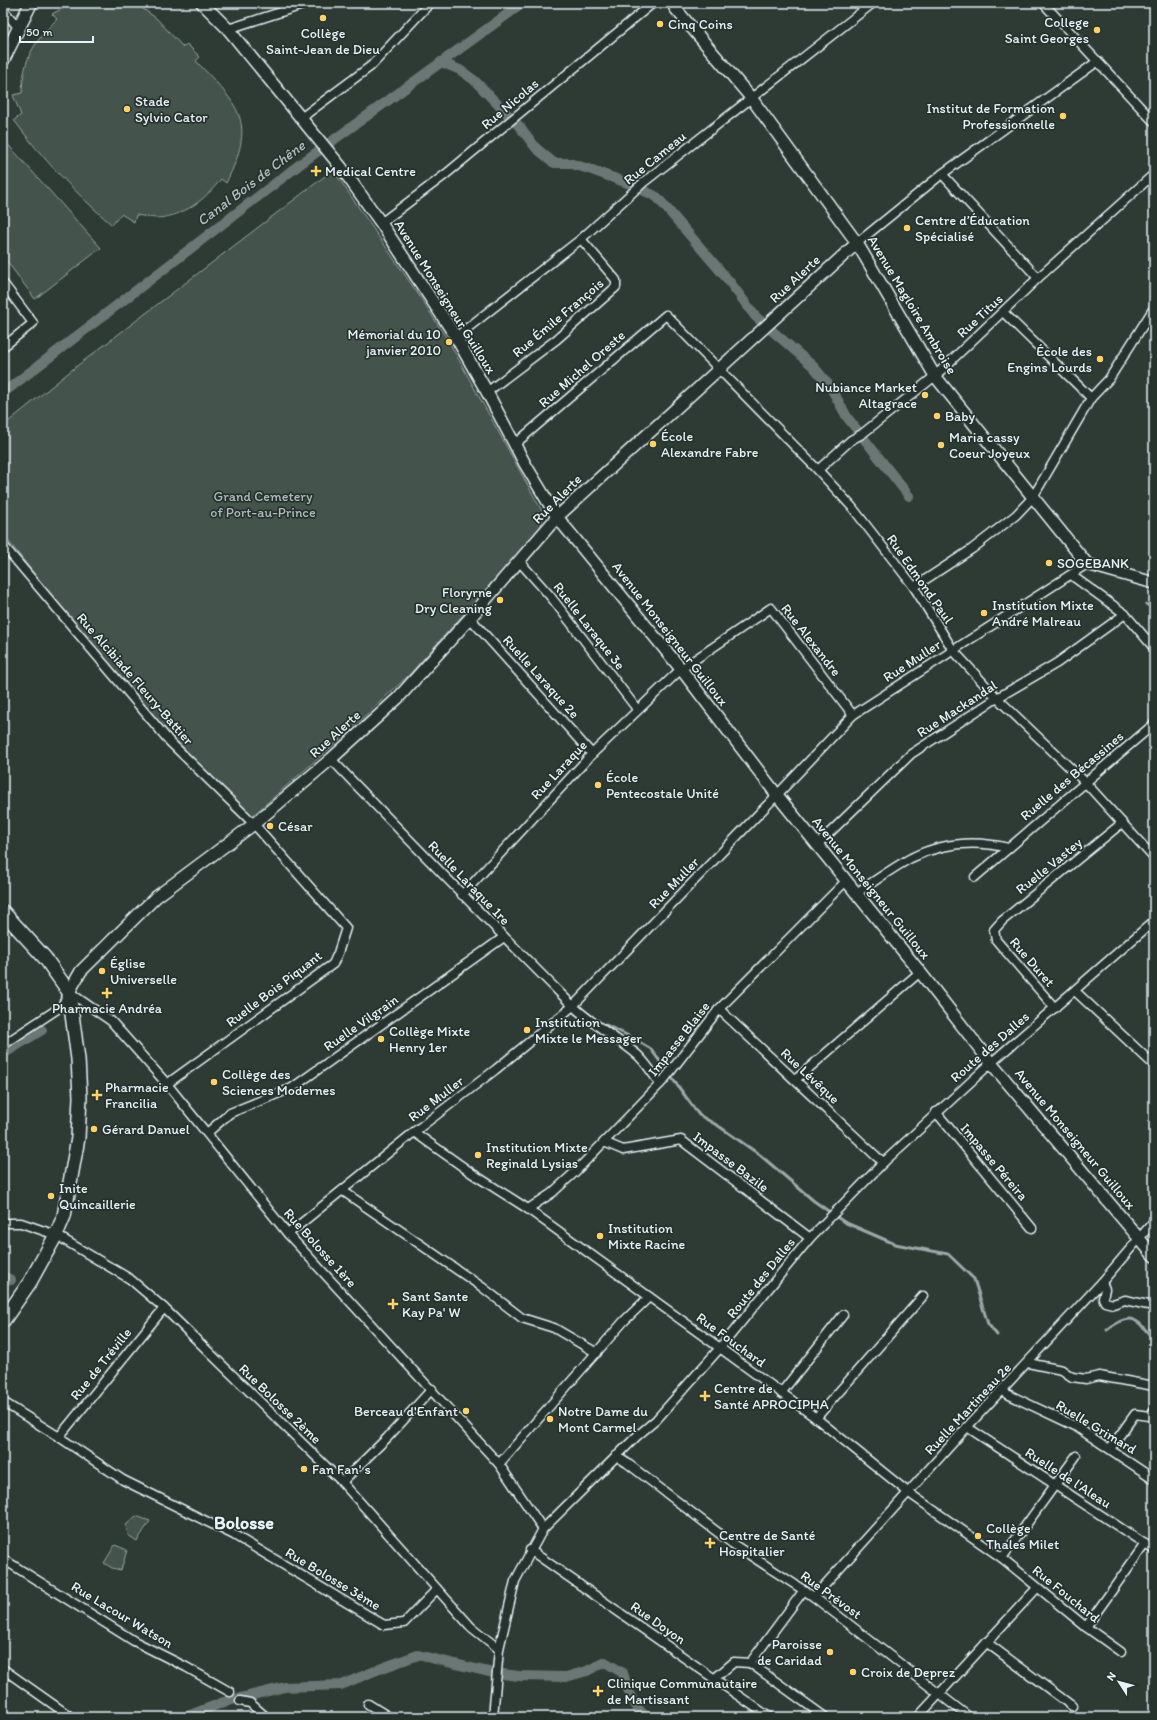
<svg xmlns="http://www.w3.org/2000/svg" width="1157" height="1720" font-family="Itim,sans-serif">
  <rect width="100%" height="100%" fill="#2e3b35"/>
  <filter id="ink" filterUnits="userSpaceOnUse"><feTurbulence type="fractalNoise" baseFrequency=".025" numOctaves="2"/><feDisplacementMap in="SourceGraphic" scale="8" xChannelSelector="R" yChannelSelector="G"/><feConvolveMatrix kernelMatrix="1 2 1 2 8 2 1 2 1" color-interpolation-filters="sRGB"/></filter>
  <g filter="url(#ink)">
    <g fill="#45524e" stroke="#96a2a3">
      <path d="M73,3H131L142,8L156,18L183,47L187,44L200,57L196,61C240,107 257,121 226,183L221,179C206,199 184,216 158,218C151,218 144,216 136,215L134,222L121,214L112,225C76,193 42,159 14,120L21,115L13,95L22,93C23,59 33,43 57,19L52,14Z"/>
      <path d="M3,139L101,248L35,299L3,256Z"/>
      <path d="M333,170L420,297L449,342L543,513L541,528L408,676L338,741L252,816L184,751L104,663L3,534V426L73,369Z"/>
      <path d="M136,1516L150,1521L137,1541L128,1535L126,1525Z"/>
      <path d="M115,1545L127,1550L121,1570L112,1568L104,1563Z"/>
    </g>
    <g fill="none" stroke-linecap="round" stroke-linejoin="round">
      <g stroke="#9da8a9" stroke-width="3">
        <path d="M1146,604L1154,609"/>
        <path d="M606,1025L629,1036L651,1049L699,1115L720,1127L760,1155L814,1201L844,1222L895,1244L948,1254L974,1279L988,1324L997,1335"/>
        <path d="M1107,1330C1131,1310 1137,1319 1154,1340"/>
      </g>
      <g stroke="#6b7775" stroke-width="10">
        <path d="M441,62L460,70L474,80L520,127L536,148L554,163H569L592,170L630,184L657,197L729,281L755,316L814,367L831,388L847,417L909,496"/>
        <path d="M3,393L299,165L523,3"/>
        <path d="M3,1054L42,1030"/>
        <path d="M3,1276L11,1280"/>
        <path d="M185,1717L224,1702L285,1687L341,1685L382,1668L418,1655L493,1673L519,1676L566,1677L587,1671L605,1662L623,1673C628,1690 632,1706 647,1717"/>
      </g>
      <defs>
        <g id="minor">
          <path d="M1043,3L1154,122"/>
          <path d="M3,10L19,28"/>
          <path d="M228,29L309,3"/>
          <path d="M301,118L371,66L430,3"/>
          <path d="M942,174L1038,278"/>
          <path d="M381,223L446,174L653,3"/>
          <path d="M857,243L942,174L1098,61"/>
          <path d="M3,283L33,323L3,347"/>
          <path d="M1003,312L1091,398"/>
          <path d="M456,337L581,239L644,182L873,3"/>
          <path d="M487,392L557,339L616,287V280L581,239"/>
          <path d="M515,444L666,315L818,470L852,507L914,587L953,650L997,698L1085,782L1154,858"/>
          <path d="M818,470L851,440L862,434L935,376L1038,278L1154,174"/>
          <path d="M3,545L170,742L254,824L346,928L338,953L333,964L167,1084"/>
          <path d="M519,561L551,597L637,709"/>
          <path d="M1071,575L1125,614L1154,648"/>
          <path d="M914,587L972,549L1016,515L1033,497L1091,398L1109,379L1154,308"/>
          <path d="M470,618L592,754"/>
          <path d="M331,759C410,841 490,923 571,1004C590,1023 613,1035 634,1052C645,1060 652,1073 660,1084"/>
          <path d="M818,844L911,754L997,698L1057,663L1125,614"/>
          <path d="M975,877L1154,724"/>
          <path d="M856,893C874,882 892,868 911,858C942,843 975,840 1008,848"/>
          <path d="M462,895L592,754L681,669L771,608L853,715"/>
          <path d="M1075,991L1154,1065"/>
          <path d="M1055,1008L996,940L994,930L1002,921L1122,823"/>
          <path d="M719,1009L877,1157L884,1162"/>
          <path d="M3,1045L62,1006L69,992L111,1021L167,1084L288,1234L499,1464L543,1529"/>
          <path d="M795,1080L920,972"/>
          <path d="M936,1112L1032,1228"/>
          <path d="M414,1132L473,1174L528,1209L720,1348L816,1418L909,1493L1002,1558L1086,1627L1121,1652"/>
          <path d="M207,1133L230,1113L292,1088L504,937"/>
          <path d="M604,1142L623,1150L681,1140L810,1238"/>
          <path d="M343,1191L482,1287L522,1318L554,1328L597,1353"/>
          <path d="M528,1209L552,1193L575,1172L663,1081L719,1009L846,881"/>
          <path d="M3,1223H21L56,1235L130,1279L164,1308L342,1482L471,1627L499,1649"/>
          <path d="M288,1234L414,1132L495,1070L573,1006L777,795L853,715L1087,564"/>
          <path d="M1102,1282L1105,1289L1103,1298L1105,1302L1113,1304L1125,1300L1153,1306"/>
          <path d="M1028,1363L1062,1370L1072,1377L1086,1379L1099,1376L1154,1386"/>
          <path d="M1001,1391L1075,1426L1154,1479"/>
          <path d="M781,1393L843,1315"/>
          <path d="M3,1402L59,1437L123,1480L234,1535L384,1625L404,1623L437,1589"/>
          <path d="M816,1418L923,1296"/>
          <path d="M967,1427L1154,1550"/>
          <path d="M59,1437L164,1308"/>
          <path d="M1110,1449L1135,1414L1149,1416L1154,1411"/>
          <path d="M616,1456L627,1463L733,1544L814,1597L969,1717"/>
          <path d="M499,1464L624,1321L649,1297"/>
          <path d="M342,1482L387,1438L432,1389"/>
          <path d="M530,1550L769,1717"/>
          <path d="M1002,1558L1076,1456"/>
          <path d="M3,1559L134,1641L186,1667L230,1692"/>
          <path d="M814,1597L967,1427L1102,1282L1154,1221"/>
          <path d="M1086,1627L1145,1544"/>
          <path d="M986,1642L1072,1706"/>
          <path d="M750,1663L825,1717"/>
          <path d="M3,1669L71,1717"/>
          <path d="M714,1679L734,1662L750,1663L804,1590"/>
          <path d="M240,1701L250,1703L266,1717"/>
          <path d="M368,1704L389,1717"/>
          <path d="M493,1717L499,1649L515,1581L543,1529L637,1436L656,1420L720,1348L810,1238L884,1162L991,1063L1154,921"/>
          <path d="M918,1717L1037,1588"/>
        </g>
        <g id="tertiary">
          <path d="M202,3L228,29L341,167L381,223L456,337L487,392L525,464L557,517L681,669L777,795L920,972L991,1063L1154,1256"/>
          <path d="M673,3L675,8L752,99L857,243L935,376L1087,564L1154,583"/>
          <path d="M69,992L81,971L156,897L254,824L331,759L398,698L470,618L557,517L857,243"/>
        </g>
        <path id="secondary" d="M3,60L31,3"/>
        <path id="primary" d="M3,912L45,958L69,992L78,1059L80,1097L78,1138L64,1216L56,1235L30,1282L3,1321"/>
      </defs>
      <use href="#minor" stroke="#e8f1f8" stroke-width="11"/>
      <use href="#tertiary" stroke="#e8f1f8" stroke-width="14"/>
      <use href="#secondary" stroke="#e8f1f8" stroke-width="15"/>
      <use href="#primary" stroke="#e8f1f8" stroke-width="16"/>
      <use href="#minor" stroke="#26332d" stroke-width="8"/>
      <use href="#tertiary" stroke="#26332d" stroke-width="11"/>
      <use href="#secondary" stroke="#26332d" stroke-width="12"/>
      <use href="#primary" stroke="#26332d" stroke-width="13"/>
    </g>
  </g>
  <g fill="#ffd166" stroke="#26332d" stroke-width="1.5">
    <circle cx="323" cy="18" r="4"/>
    <circle cx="660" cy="24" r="4"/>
    <circle cx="1097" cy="30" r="4"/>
    <circle cx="127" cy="109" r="4"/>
    <circle cx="1063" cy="116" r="4"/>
    <path d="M314 165h4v4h4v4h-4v4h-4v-4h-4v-4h4z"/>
    <circle cx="907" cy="228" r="4"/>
    <circle cx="449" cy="342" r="4"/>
    <circle cx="1100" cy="359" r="4"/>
    <circle cx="925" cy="395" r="4"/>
    <circle cx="937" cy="416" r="4"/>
    <circle cx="653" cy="444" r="4"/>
    <circle cx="941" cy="445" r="4"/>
    <circle cx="1049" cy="563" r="4"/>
    <circle cx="500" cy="600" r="4"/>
    <circle cx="984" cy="613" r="4"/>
    <circle cx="598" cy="785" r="4"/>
    <circle cx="270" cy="826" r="4"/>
    <circle cx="102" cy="971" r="4"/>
    <path d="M105 987h4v4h4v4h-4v4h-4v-4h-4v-4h4z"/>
    <circle cx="527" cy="1030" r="4"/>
    <circle cx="381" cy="1039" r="4"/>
    <circle cx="214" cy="1082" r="4"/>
    <path d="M95 1089h4v4h4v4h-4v4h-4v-4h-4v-4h4z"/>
    <circle cx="94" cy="1129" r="4"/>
    <circle cx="478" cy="1155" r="4"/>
    <circle cx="51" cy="1196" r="4"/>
    <circle cx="600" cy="1236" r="4"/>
    <path d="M391 1298h4v4h4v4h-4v4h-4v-4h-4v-4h4z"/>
    <path d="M703 1390h4v4h4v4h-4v4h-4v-4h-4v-4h4z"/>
    <circle cx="466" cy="1411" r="4"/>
    <circle cx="550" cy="1419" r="4"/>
    <circle cx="304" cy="1469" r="4"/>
    <circle cx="978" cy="1536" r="4"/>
    <path d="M708 1537h4v4h4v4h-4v4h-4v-4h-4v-4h4z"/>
    <circle cx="830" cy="1652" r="4"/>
    <circle cx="853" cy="1672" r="4"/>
    <path d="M596 1685h4v4h4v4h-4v4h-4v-4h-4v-4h4z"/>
  </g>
  <g text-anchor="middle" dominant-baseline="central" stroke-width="3.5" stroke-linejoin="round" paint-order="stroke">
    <g font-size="14" fill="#e8f1f8" stroke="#26332d" text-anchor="start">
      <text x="1089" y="22" text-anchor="end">College<tspan x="1089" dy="16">Saint Georges</tspan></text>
      <text x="668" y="24">Cinq Coins</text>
      <text x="323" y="33" text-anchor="middle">Collège<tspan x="323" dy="16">Saint-Jean de Dieu</tspan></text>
      <text x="135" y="101">Stade<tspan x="135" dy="16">Sylvio Cator</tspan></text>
      <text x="1055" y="108" text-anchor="end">Institut de Formation<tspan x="1055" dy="16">Professionnelle</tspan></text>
      <text x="325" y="171">Medical Centre</text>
      <text x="915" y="220">Centre d’Éducation<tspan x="915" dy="16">Spécialisé</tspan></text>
      <text x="441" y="334" text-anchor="end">Mémorial du 10<tspan x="441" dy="16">janvier 2010</tspan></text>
      <text x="1092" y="351" text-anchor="end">École des<tspan x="1092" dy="16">Engins Lourds</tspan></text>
      <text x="917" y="387" text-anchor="end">Nubiance Market<tspan x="917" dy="16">Altagrace</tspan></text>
      <text x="945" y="416">Baby</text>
      <text x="661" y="436">École<tspan x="661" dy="16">Alexandre Fabre</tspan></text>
      <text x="949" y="437">Maria cassy<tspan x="949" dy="16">Coeur Joyeux</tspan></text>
      <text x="1057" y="563">SOGEBANK</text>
      <text x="492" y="592" text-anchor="end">Floryrne<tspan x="492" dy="16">Dry Cleaning</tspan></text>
      <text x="992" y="605">Institution Mixte<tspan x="992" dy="16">André Malreau</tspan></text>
      <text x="606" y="777">École<tspan x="606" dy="16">Pentecostale Unité</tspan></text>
      <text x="278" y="826">César</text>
      <text x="110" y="963">Église<tspan x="110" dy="16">Universelle</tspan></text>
      <text x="107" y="1008" text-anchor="middle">Pharmacie Andréa</text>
      <text x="535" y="1022">Institution<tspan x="535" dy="16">Mixte le Messager</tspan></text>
      <text x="389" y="1031">Collège Mixte<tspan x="389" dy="16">Henry 1er</tspan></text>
      <text x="222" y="1074">Collège des<tspan x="222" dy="16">Sciences Modernes</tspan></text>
      <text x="105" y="1087">Pharmacie<tspan x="105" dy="16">Francilia</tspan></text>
      <text x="102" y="1129">Gérard Danuel</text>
      <text x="486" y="1147">Institution Mixte<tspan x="486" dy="16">Reginald Lysias</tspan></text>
      <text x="59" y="1188">Inite<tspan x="59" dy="16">Quincaillerie</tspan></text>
      <text x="608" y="1228">Institution<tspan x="608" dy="16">Mixte Racine</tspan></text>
      <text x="402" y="1296">Sant Sante<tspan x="402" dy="16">Kay Pa' W</tspan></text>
      <text x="714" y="1388">Centre de<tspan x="714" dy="16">Santé APROCIPHA</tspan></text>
      <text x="458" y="1411" text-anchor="end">Berceau d'Enfant</text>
      <text x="558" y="1411">Notre Dame du<tspan x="558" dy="16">Mont Carmel</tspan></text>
      <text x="312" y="1469">Fan Fan' s</text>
      <text x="986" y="1528">Collège<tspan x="986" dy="16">Thales Milet</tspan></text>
      <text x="719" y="1535">Centre de Santé<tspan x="719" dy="16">Hospitalier</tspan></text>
      <text x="822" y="1644" text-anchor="end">Paroisse<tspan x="822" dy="16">de Caridad</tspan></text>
      <text x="861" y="1672">Croix de Deprez</text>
      <text x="607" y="1683">Clinique Communautaire<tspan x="607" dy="16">de Martissant</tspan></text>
    </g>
    <g font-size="14" fill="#e8f1f8" stroke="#26332d">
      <text transform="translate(510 104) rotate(-40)">Rue Nicolas</text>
      <text transform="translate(655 158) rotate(-39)">Rue Cameau</text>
      <text transform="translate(795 279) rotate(-43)">Rue Alerte</text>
      <text transform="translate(445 297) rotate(58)">Avenue Monseigneur Guilloux</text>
      <text transform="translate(912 305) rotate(59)">Avenue Magloire Ambroise</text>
      <text transform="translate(980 316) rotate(-43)">Rue Titus</text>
      <text transform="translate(558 318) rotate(-40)">Rue Émile François</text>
      <text transform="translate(582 369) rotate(-41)">Rue Michel Oreste</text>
      <text transform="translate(557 499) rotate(-45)">Rue Alerte</text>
      <text transform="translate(920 579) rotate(55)">Rue Edmond Paul</text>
      <text transform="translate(589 626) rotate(52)">Ruelle Laraque 3e</text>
      <text transform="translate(670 634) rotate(52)">Avenue Monseigneur Guilloux</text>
      <text transform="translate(811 640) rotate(52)">Rue Alexandre</text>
      <text transform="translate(912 661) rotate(-33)">Rue Muller</text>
      <text transform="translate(541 677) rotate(48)">Ruelle Laraque 2e</text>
      <text transform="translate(135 679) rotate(49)">Rue Alcibiade Fleury-Battier</text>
      <text transform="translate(957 709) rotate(-33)">Rue Mackandal</text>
      <text transform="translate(335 734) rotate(-42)">Rue Alerte</text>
      <text transform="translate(559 770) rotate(-47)">Rue Laraque</text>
      <text transform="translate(1072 776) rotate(-40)">Ruelle des Bécassines</text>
      <text transform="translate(1049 866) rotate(-39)">Ruelle Vastey</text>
      <text transform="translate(469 883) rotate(46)">Ruelle Laraque 1re</text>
      <text transform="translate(674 883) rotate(-46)">Rue Muller</text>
      <text transform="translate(871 888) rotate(51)">Avenue Monseigneur Guilloux</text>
      <text transform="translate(1032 962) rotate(49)">Rue Duret</text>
      <text transform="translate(274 989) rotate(-37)">Ruelle Bois Piquant</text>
      <text transform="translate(361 1023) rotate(-35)">Ruelle Vilgrain</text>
      <text transform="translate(679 1039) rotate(-52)">Impasse Blaise</text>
      <text transform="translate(990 1047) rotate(-41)">Route des Dalles</text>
      <text transform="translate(810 1076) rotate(43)">Rue Lévêque</text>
      <text transform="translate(436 1099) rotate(-37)">Rue Muller</text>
      <text transform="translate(1075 1139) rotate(50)">Avenue Monseigneur Guilloux</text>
      <text transform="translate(731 1162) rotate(37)">Impasse Bazile</text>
      <text transform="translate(994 1162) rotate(50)">Impasse Péreira</text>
      <text transform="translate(320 1248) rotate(48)">Rue Bolosse 1ère</text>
      <text transform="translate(761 1278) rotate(-51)">Route des Dalles</text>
      <text transform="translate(731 1340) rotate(36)">Rue Fouchard</text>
      <text transform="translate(101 1364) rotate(-51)">Rue de Tréville</text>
      <text transform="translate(280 1404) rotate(44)">Rue Bolosse 2ème</text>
      <text transform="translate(968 1409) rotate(-47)">Ruelle Martineau 2e</text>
      <text transform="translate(1096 1427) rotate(31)">Ruelle Grimard</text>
      <text transform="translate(1068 1478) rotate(33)">Ruelle de l'Aleau</text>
      <text transform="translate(333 1579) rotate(31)">Rue Bolosse 3ème</text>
      <text transform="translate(1066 1594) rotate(39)">Rue Fouchard</text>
      <text transform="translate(831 1595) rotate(36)">Rue Prévost</text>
      <text transform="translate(122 1615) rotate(31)">Rue Lacour Watson</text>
      <text transform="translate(658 1623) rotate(35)">Rue Doyon</text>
    </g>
    <g font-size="14" fill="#afb9bc" stroke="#26332d">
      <text x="263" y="496">Grand Cemetery<tspan x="263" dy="16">of Port-au-Prince</tspan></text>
    </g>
    <g font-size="15" font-style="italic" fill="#b0babd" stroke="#26332d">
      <text transform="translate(251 183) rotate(-37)">Canal Bois de Chêne</text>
    </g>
    <g font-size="18" font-weight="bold" fill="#e8f1f8" stroke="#26332d">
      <text x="244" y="1523">Bolosse</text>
    </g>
  </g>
  <rect width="1157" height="1720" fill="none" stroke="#26332d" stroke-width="16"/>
  <rect x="8" y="8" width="1141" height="1704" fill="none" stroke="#e8f1f8" stroke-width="1.5" filter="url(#ink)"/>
  <g transform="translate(1119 1682) rotate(306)" stroke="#26332d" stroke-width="3" paint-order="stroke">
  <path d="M0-3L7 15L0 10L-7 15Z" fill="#e8f1f8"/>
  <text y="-6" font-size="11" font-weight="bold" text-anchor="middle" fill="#e8f1f8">N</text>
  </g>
  <path d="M20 36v6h73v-6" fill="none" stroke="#e8f1f8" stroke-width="2"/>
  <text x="26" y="36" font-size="12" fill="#e8f1f8" stroke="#26332d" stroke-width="3" paint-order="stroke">50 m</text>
</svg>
